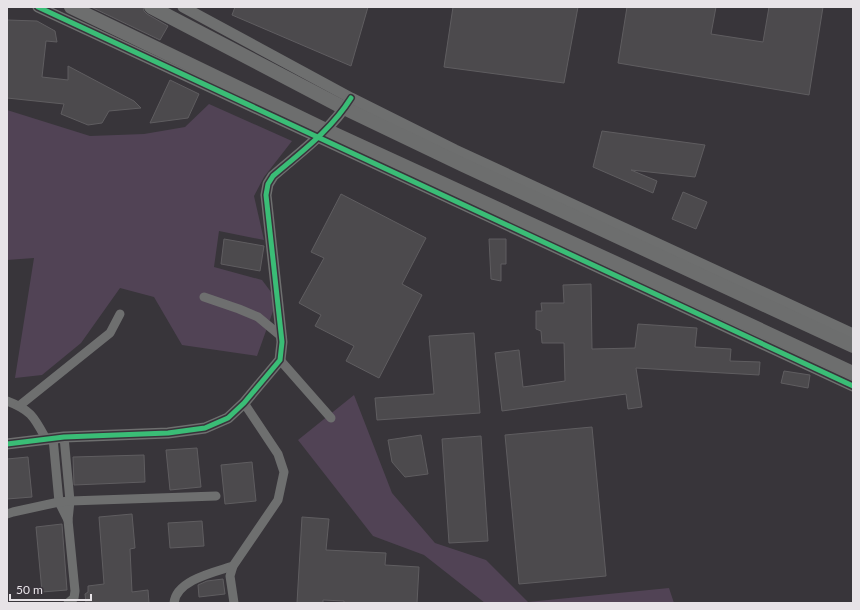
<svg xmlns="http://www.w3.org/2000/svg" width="860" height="610" font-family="Lato,sans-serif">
  <rect width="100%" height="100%" fill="#38353a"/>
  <g fill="#514355">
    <path d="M209,104L292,141L264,177L254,196L264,240L219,231L214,267L262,280L277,300L257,356L182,345L154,297L120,288L81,343L42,375L15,378L34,258L7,260V110L90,136L144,134L185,127Z"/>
    <path d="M354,395L392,493L435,543L486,560L528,602L669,588L674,603H485L424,555L373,536L298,440Z"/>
  </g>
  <g fill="#4c4a4d" stroke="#5f5d60">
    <path d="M91,7H143L144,11L147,14L168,26L160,40Z"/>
    <path d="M235,7H368L351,66L232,15Z"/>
    <path d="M453,7H578L564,83L444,67Z"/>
    <path d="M627,7H716L711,34L763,42L769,7H823L809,95L618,63Z"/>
    <path d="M7,20L37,21L55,31L57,42L46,41L42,77L68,80V66L134,101L141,108L109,111L102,123L88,125L61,114L64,104L7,98Z"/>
    <path d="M170,80L199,94L188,118L150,123Z"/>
    <path d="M602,131L705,145L695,177L631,170L657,181L653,193L593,167Z"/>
    <path d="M683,192L707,202L696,229L672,219Z"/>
    <path d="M341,194L426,238L402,284L422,295L379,378L346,361L354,346L315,326L321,315L299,303L324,258L311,252Z"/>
    <path d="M224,239L264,246L260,271L221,264Z"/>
    <path d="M489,239H506V264H501V281L491,279Z"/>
    <path d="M591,284L592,349L635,348L638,324L697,328L695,347L731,349L730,361L760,362L759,375L636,368L642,407L628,409L626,394L502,411L495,353L519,350L523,387L565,381L564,343H542L541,331L536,329V311H542L541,303H564L563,285Z"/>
    <path d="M474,333L480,413L377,420L375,398L434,394L429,336Z"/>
    <path d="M784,371L810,375L808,388L781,383Z"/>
    <path d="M592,427L606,576L519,584L505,435Z"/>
    <path d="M421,435L428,474L405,477L392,462L388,440Z"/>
    <path d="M481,436L488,541L449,543L442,439Z"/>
    <path d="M197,448L201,487L170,490L166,450Z"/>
    <path d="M144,455L145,482L74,485L73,457Z"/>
    <path d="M28,457L32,497L7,499V459Z"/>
    <path d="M252,462L256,501L225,504L221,465Z"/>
    <path d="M132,514L135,548L130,549L132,592L148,590L149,603H86L85,594L88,592V586L104,584L99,517Z"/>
    <path d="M302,517L329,519L326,550L386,553L385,565L419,567L417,603H344V601L323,600V603H297Z"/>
    <path d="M202,521L204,546L170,548L168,523Z"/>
    <path d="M62,524L67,590L42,592L36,527Z"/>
    <path d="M223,579L225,594L199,597L198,585L207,581Z"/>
  </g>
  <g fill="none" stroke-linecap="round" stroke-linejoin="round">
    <g stroke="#6e6f6f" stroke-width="9">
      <path d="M204,297L239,309L258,317L282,337"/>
      <path d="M280,360L331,418"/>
      <path d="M7,401C31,410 34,417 46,439"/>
      <path d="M19,406L110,333L120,314"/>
      <path d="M64,437L70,501L68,520L75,591L74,598L68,603"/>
      <path d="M53,438L59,502L68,520"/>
      <path d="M7,514L13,512L59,502L70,501L216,496"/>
      <path d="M174,603C176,580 215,572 233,566"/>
      <path d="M234,603L230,576L233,566L278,500L284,472L278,454L244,403"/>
    </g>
    <g stroke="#6e6f6f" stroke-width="11">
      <path d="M38,7L853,386"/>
      <path d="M183,7L351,98L455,150L853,334"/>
      <path d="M7,444L64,437L168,433L205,428L228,418L244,403L280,360L282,342L266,195L268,184L273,176C299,153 330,131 349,101"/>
    </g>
    <g stroke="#6d6e6e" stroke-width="14">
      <path d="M71,7L326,130L707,305L853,373"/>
      <path d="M151,7L344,108L463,165L853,346"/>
    </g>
    <defs>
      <g id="cycleway">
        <path d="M38,7L853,386"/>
        <path d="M7,444L64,437L168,433L205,428L228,418L244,403L280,360L282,342L266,195L268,184L273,176C301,152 331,130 351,98"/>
      </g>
    </defs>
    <use href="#cycleway" stroke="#39343b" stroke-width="8"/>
    <use href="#cycleway" stroke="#3abd76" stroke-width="5"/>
  </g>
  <rect width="860" height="610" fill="none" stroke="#e7e3e7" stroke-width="16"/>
  <path d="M10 594v6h81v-6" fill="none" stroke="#e7e3e7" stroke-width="2"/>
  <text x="16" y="594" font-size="12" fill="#e7e3e7" stroke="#39343b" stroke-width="3" paint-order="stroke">50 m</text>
</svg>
